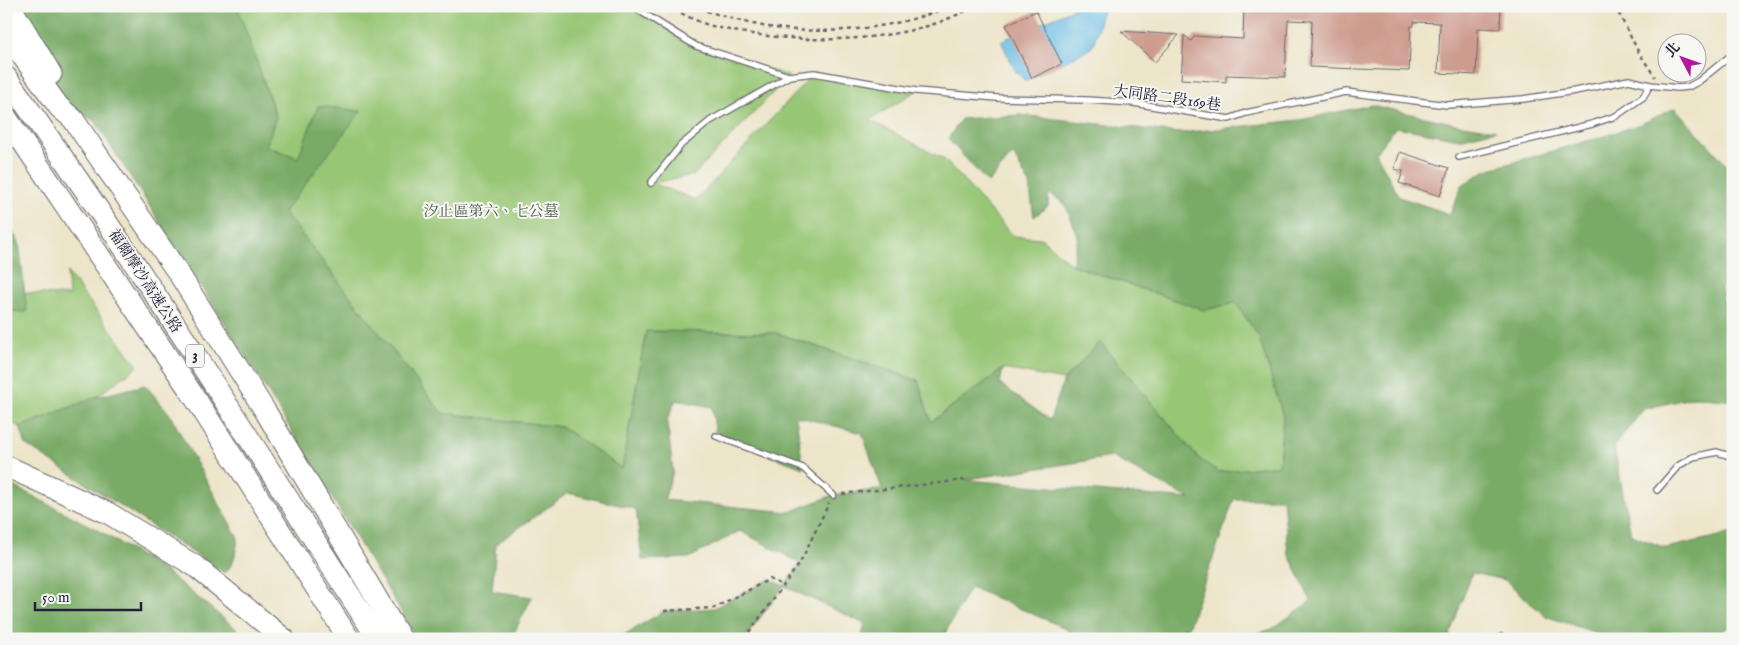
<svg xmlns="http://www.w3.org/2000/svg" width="1739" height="645" font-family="'IM FELL English','Noto Serif TC',serif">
  <rect width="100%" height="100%" fill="#f6f6f2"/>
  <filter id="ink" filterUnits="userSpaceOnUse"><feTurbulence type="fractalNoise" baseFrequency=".02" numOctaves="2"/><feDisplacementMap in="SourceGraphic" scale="10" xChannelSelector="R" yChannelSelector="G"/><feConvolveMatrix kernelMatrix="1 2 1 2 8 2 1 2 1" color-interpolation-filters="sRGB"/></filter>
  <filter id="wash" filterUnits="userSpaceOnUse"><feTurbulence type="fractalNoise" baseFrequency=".0096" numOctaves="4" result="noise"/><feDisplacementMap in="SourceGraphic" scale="20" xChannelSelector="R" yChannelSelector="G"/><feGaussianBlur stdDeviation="1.12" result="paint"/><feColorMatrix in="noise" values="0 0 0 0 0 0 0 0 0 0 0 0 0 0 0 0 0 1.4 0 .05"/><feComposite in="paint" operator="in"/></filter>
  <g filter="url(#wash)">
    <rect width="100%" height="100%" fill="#ede5c9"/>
    <g fill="#97c675" stroke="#5c7458">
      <path d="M237,6H632L696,46L789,76L694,175L652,183L696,200L814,73L916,91L870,120L945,160L1013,236L1041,238L1072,265L1204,310L1235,302L1259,337L1283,416L1279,465L1219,472L1199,459L1100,342L1064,380L1003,369L931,422L918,380L777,333L646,331L622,469L562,427L442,413L284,212L298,158L266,146L276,116Z"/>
      <path d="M67,272L138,366L96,397L20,427L6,421V291L69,296Z"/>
    </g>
    <g fill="#79ab66" stroke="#4e6650" fill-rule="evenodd">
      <path d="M6,6H237L276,117L266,146L298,158L318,106L361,111L284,212L442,413L562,427L622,469L646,331L776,333L918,381L931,422L1003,369L1000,384L1050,420L1064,380L1100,342L1199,459L1219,472L1279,465L1283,416L1259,337L1236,303L1204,310L1072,265L1078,236L1065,204L1049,193L1048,206L1034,217L1029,183L1013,154L988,183L948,139L961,119L1020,115L1180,133L1300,120L1371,105L1456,124L1496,130L1459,139L1396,127L1376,152L1399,197L1450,214L1462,185L1486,170L1598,138L1641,124L1675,108L1733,172V269L1721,289L1733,341V401L1695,397L1644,409L1614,446L1631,535L1666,548L1733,533V632L1728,627L1714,639H1615L1545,616L1505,580L1472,573L1448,639H1237L1272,629L1311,601L1288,553L1283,499H1234L1184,639H1075L1065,628L970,587L942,639H861L865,624L784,586L744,639H617L664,611L714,608L770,579L784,586L800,563L740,531L689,558L642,560L636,509L568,493L496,544L492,591L532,597L511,639H414L411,628L262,382L95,121L62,103L6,26ZM676,400L712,407L716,436L803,468L796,416L862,433L882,489L833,495L790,512L664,500L673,472L667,420ZM1112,457L1190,499L968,480V479Z"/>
      <path d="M6,222L19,242L27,312L6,311Z"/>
      <path d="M145,385L169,413L238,538C236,551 235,563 225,573L26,445L20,427L96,397Z"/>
      <path d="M6,482L98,530L165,571L249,639H94L87,632L79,639H6Z"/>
    </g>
    <path fill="#69bee5" stroke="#467090" d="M1073,6H1104L1094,42L1090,49L1025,81L1016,72L1001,41L1073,9Z"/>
    <g id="blocks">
      <g fill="#ce9c8f">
        <path d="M1244,6H1501L1500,29L1478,28L1476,75L1438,73L1440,23L1414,22V26H1411L1409,71L1310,67L1312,21L1288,20L1285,77L1226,75V82L1181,79L1184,35L1191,41L1195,36L1243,39Z"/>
        <path d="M1036,11L1062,64L1032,78L1006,25Z"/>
        <path d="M1121,31L1179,35L1155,62Z"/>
        <path d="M1400,152L1449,168L1440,196L1399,183L1403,171L1394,169Z"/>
      </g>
    </g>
  </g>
  <g filter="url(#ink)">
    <use href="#blocks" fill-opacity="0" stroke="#69666d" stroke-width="1"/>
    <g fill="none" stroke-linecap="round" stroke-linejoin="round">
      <defs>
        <g id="lane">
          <path d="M632,6L696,46L789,76"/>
          <path d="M1459,157L1592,124L1616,116L1643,97L1650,85"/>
          <path d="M651,183L681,145L710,121L789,76L814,73L916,91L997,98L1086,100L1134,103L1229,119L1246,113L1346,92L1447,105L1523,99L1575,91L1629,80L1650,85L1678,88L1688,87L1699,81L1733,54"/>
          <path d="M716,436L803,468L833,495"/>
          <path d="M1657,490L1678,466L1693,457L1717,452L1733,457"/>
          <path d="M1497,639L1501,637L1502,639"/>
        </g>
        <g id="highway">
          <path d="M10,6L51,74"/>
          <path d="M6,33L59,107L73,119L179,274L267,414L401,639"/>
          <path d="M6,77C137,260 256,450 378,639"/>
          <path d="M6,117L195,398L349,639"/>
          <path d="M6,466L108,513L195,566L284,639"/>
        </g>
      </defs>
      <use href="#lane" stroke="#69666d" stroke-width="8"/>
      <use href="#highway" stroke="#69666d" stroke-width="23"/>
      <g stroke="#69666d" stroke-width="2.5" stroke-dasharray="4 4" stroke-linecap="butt">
        <path d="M667,6C681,13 697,22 712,26C778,43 869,45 934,24C949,19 963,12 977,6"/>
        <path d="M691,6C717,14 743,23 769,27C826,36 898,29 950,6"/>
        <path d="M1615,6L1638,51L1655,77"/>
        <path d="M842,494L965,480"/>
        <path d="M664,611L714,608L770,579L784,586"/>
        <path d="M744,639L800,563L829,503"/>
        <path d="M1184,639L1188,631"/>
      </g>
      <use href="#lane" stroke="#fff" stroke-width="5.5"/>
      <use href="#highway" stroke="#fff" stroke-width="21"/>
    </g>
  </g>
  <g text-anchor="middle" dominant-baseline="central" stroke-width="4" stroke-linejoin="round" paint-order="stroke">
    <rect fill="#f6f6f2" stroke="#626272" stroke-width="1" x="186" y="344.5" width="18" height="23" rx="4"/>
    <g font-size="14" font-weight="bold" fill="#22223b">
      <text x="195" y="356">3</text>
    </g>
    <g font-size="15" fill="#22223b" stroke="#f6f6f2">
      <text transform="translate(1167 98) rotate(8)">大同路二段169巷</text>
      <text transform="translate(145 281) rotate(57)">福爾摩沙高速公路</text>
    </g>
    <g font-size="15" fill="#4b5b4f" stroke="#f6f6f2">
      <text x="491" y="211">汐止區第六、七公墓</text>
    </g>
  </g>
  <rect width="1739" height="645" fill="none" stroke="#f6f6f2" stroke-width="25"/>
  <g transform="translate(1682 58) rotate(311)"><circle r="24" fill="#f6f6f2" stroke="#a1a1a9"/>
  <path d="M0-4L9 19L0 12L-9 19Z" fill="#b5179e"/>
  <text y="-8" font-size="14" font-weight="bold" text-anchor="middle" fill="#22223b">北</text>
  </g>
  <path d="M35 602v8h106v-8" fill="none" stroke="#22223b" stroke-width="2.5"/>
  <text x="42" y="602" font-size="15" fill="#22223b" stroke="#f6f6f2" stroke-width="4" paint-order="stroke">50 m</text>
</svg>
